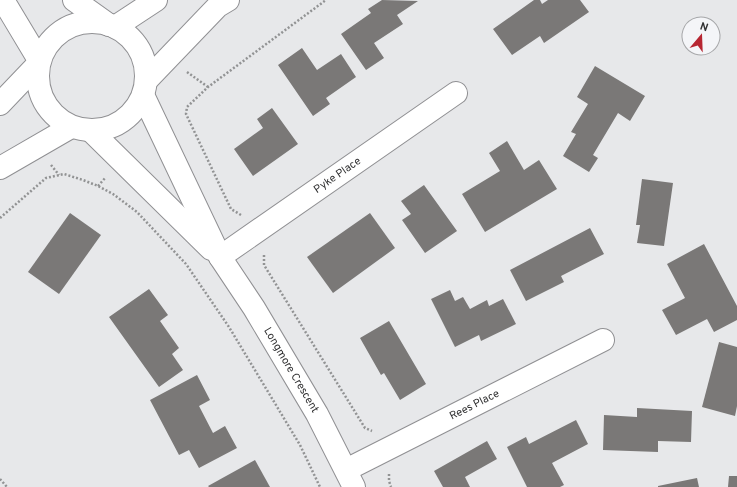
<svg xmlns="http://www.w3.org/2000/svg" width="737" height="487" font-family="Overpass,sans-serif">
  <rect width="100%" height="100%" fill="#e7e8ea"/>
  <g fill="#7a7877">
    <path d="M382,0L418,1L397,15L403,24L374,43L384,58L366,70L341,34L371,13L368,9Z"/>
    <path d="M534,0H540L542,4L548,0H580L589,12L544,43L540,36L512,55L493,29Z"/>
    <path d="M302,48L317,70L341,54L356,77L326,98L330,104L313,116L278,65Z"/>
    <path d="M595,66L645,96L630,121L618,113L593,155L598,158L589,172L563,156L576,134L571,132L588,104L577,97Z"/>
    <path d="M272,108L298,144L253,176L234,149L263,128L257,119Z"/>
    <path d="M507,141L524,170L539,160L557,189L485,232L462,194L500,171L489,153Z"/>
    <path d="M642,179L673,183L664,246L637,243L640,225H636Z"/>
    <path d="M424,185L457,231L425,253L402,220L411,214L401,201Z"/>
    <path d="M70,213L101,235L59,294L28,272Z"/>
    <path d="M370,213L395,248L333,293L307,257Z"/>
    <path d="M590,228L604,254L561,276L564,282L526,301L510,270Z"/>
    <path d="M704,244L737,306V320L714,332L707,319L676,335L662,310L685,298L667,264Z"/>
    <path d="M149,289L168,315L160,321L179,348L172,354L183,370L159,387L109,317Z"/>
    <path d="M450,290L455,301L463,297L470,309L487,300L489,306L503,299L516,324L481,341L479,335L455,347L431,299Z"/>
    <path d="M389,321L426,384L400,400L384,373L381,375L360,338Z"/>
    <path d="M719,342L737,347V406L735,416L702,407Z"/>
    <path d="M197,375L210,400L199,406L213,433L225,426L237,448L199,468L189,450L179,455L150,400Z"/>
    <path d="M637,408L692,411L691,442L658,441V452L603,450L604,415L637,417Z"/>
    <path d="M576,420L588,444L552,463L564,485L560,487H527L507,447L526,437L529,444Z"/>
    <path d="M487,441L497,459L465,477L470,487H443L434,471Z"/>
    <path d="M255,460L270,487H209L208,486Z"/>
    <path d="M729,476H737V487H728Z"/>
    <path d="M697,478L699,487H658V486Z"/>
  </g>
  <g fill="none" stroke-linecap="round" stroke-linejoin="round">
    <defs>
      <g id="minor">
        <path d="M3,0L39,60"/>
        <path d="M74,0L109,25"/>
        <circle cx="92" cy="76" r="54"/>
        <path d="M115,27L156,0"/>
        <path d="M146,81L218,6L228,0"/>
        <path id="s1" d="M143,95L220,257L254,308L317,414L354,487"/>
        <path d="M0,104L39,63"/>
        <path d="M91,131L211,249"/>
        <path d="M0,168L71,127"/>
        <path id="s2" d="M220,257L456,93"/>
        <path id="s3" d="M346,470L603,340"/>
      </g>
    </defs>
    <use href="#minor" stroke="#909093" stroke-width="24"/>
    <g stroke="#929394" stroke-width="2.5" stroke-dasharray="2 2" stroke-linecap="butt">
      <path d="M187,72L208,87"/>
      <path d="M51,165L59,175"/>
      <path d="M98,186L106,177"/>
      <path d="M241,215L231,209L186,114L187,107L208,87L326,0"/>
      <path d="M0,218L46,178L64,174L83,180L98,186L113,194L137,212L186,264L229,327L300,445L320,487"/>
      <path d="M264,255V265L365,428L372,431"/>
      <path d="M389,474V481L391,487"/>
      <path d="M0,479L7,487"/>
    </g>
    <use href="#minor" stroke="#fff" stroke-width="22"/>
  </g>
  <g text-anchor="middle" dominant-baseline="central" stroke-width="4" stroke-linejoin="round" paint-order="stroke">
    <g font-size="11" fill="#323233" stroke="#f4f5f8">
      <text stroke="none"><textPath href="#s2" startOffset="143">Pyke Place</textPath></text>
      <text stroke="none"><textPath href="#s1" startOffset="313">Longmore Crescent</textPath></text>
      <text stroke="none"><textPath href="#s3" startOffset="144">Rees Place</textPath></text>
    </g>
  </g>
  <g transform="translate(701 36) rotate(19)"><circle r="19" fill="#f4f5f8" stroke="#a6a7a9"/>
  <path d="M0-3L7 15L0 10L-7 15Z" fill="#b72632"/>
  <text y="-6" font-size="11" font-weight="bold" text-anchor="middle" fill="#323233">N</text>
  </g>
</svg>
